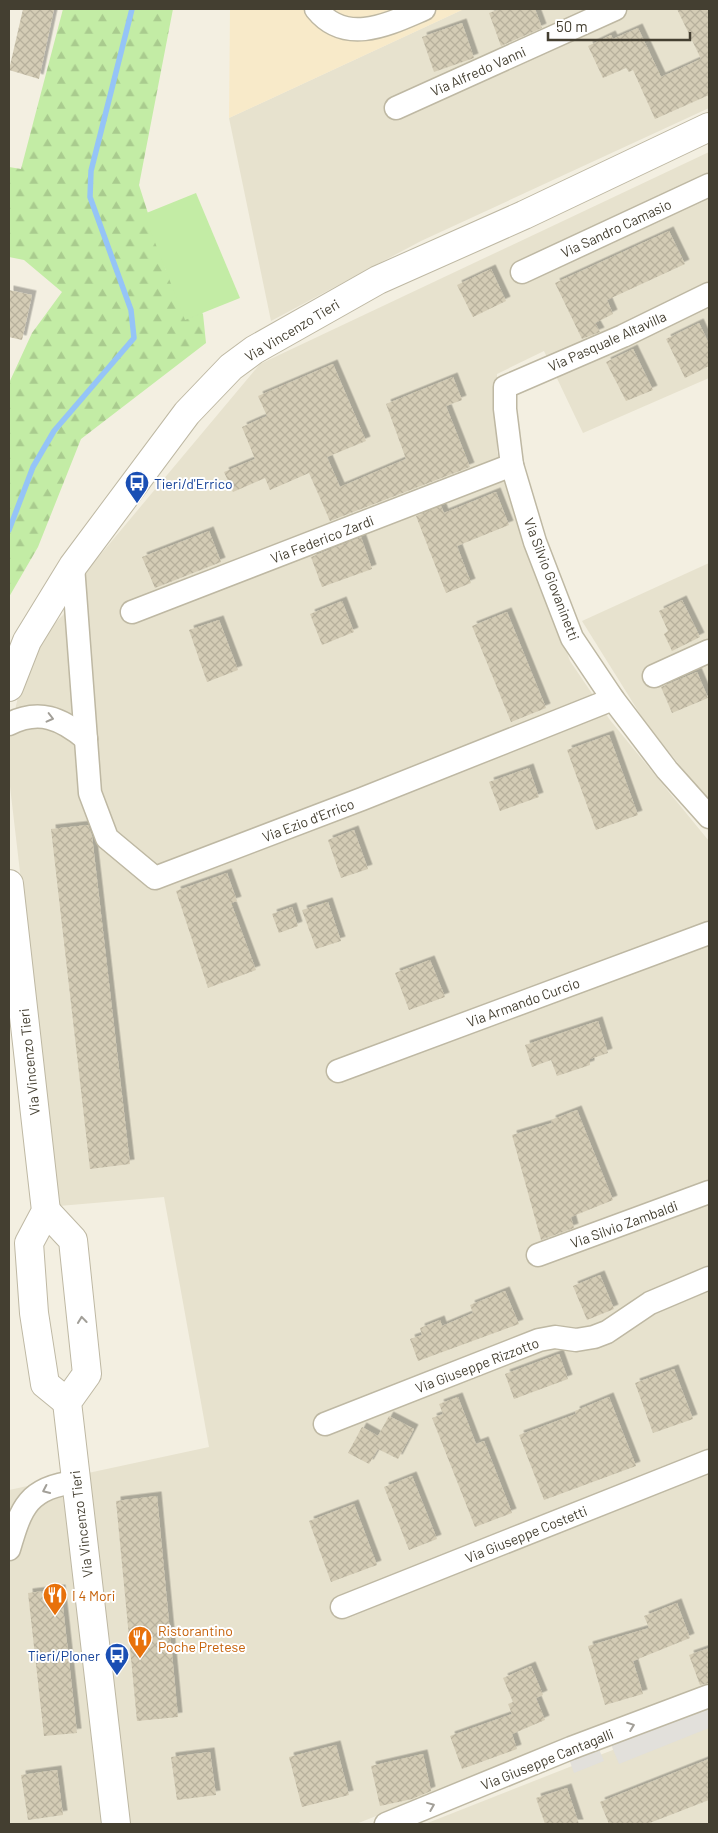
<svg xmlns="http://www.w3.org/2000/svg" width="718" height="1833" font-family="Barlow,sans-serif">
  <defs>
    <pattern id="forest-firs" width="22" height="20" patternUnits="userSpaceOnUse" patternTransform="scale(1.25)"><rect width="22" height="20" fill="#c3eca5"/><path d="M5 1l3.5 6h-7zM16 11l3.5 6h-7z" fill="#a9cb8e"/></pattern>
    <pattern id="building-cross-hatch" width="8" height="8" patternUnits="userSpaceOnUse" patternTransform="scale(1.25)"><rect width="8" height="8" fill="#d4ccb5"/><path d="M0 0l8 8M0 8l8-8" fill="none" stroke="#b7b09c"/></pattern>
    <filter id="shadow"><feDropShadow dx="4.5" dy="-4.5" stdDeviation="0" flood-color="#0004"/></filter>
  </defs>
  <rect width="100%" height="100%" fill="#f3efe1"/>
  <g fill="#e7e2ce">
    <path d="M464,9H709V108L421,241L271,321L229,118Z"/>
    <path d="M709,152V378L583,433L544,351L497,374V452L570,661L610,720L709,841V1684L356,1824H9V1490L209,1447L164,1197L59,1206L9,778V736L18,697L47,631L63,615L85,573L260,364Z"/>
    <path d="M709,563V802L645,722L582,621Z"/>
    <path d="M709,1712V1824H425Z"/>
  </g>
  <path fill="#f8eac9" d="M230,9H464L229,118Z"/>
  <path fill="url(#forest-firs)" d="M63,9H173L139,185L166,270L203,314L206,343L81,439L38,547L9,597V383L32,333L62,292L24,260L9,257V167L21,169Z"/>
  <path fill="#c3eca5" d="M196,193L240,298L185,320L144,214Z"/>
  <g fill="#e2e0db">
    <path d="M709,1704V1728L619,1764L610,1742Z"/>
    <path d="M598,1747L604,1761L574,1773L569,1759Z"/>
  </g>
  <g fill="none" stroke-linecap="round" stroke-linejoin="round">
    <path stroke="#95c4f7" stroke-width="5.5" d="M9,530L33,467L54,431L134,338L131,310L90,197L91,171L132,9"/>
  </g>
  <g fill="url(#building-cross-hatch)" filter="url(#shadow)">
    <path d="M23,9H54L39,79L9,70Z"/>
    <path d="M500,9H535L542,28L501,46L489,13Z"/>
    <path d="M677,9H709V95L655,119L633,70L629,72L626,68L603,78L588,46L611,35L613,39L638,28L661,77L701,59Z"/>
    <path d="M462,23L474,58L434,72L422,37Z"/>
    <path d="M669,231L685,264L607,300L613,314L595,323L600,332L582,339L555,283Z"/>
    <path d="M491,269L506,301L473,317L457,285Z"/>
    <path d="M9,290L32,295L22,340L9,337Z"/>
    <path d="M699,323L709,344V366L685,378L666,339Z"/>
    <path d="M633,349L653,390L626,401L606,362Z"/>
    <path d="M333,364L366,441L327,457L340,487L406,459L386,404L453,377L462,400L446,406L470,467L330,521L309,473L270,490L265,478L233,492L224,472L255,459L242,427L267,416L258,396Z"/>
    <path d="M496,492L509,525L457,546L471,583L446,593L416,516L441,506L444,513Z"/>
    <path d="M209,531L221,562L155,588L142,557Z"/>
    <path d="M361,537L372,569L322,587L311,557Z"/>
    <path d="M682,600L700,637L672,651L664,634L668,631L659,611Z"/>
    <path d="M342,601L354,632L322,645L310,614Z"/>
    <path d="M507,612L546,708L511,722L472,626Z"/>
    <path d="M219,620L238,670L207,682L189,630Z"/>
    <path d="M697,672L708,698L672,713L661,687Z"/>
    <path d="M609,735L638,815L596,830L567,750Z"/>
    <path d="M529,768L539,797L500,811L489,782Z"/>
    <path d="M88,825L92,836L130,1164L90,1169L51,829Z"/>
    <path d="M354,830L368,869L341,878L328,840Z"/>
    <path d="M227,873L237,901L231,903L256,970L208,988L176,891Z"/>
    <path d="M328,902L341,941L316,949L302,910Z"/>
    <path d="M292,907L298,926L279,933L272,914Z"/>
    <path d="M430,960L445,997L409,1010L395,973Z"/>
    <path d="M598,1021L608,1053L590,1059V1065L557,1076L551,1060L532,1067L525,1045Z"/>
    <path d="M577,1110L613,1200L571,1217L574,1228L541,1240L512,1135L552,1123L551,1120Z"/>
    <path d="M600,1275L614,1309L587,1320L573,1286Z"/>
    <path d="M505,1291L519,1324L418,1361L410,1339L422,1335L420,1328L440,1320L442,1326L473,1313L470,1305Z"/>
    <path d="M559,1354L568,1379L514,1399L505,1374Z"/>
    <path d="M674,1369L693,1419L653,1433L635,1383Z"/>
    <path d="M458,1397L476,1444L484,1441L512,1513L475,1527L432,1418L443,1414L439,1404Z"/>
    <path d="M609,1397L636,1466L544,1500L519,1435L576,1414L575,1411Z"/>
    <path d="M389,1416L414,1429L398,1459L378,1449L369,1464L348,1453L362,1427L378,1436Z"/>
    <path d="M412,1476L437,1539L409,1550L384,1487Z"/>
    <path d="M157,1496L178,1717L137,1721L116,1501Z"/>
    <path d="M354,1504L377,1565L331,1582L309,1521Z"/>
    <path d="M61,1589L77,1733L44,1736L28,1593Z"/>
    <path d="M677,1603L690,1638L633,1661L643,1694L605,1705L588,1646L649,1628L644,1616Z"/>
    <path d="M709,1648V1683L700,1685L689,1655Z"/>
    <path d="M531,1666L543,1695L536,1698L545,1720L512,1734L517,1749L462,1769L450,1736L512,1714L508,1704L513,1702L503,1678Z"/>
    <path d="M336,1745L349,1795L302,1807L289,1757Z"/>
    <path d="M210,1752L216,1795L177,1800L171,1757Z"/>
    <path d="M423,1754L431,1791L412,1799L380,1806L371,1766Z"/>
    <path d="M709,1759V1800L647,1824H609L600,1802Z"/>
    <path d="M57,1770L63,1815L28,1820L21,1775Z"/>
    <path d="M567,1788L579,1824H545L536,1798Z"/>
  </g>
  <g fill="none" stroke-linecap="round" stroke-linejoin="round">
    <defs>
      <g id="minor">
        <path d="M316,9C346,46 389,24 424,9"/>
        <path d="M396,108L615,9"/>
        <path d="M522,272L709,185"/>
        <path d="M709,294L623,336L505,387V409L512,465L535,542L572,638L613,699L667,770L709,817"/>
        <path d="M73,566L90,793L107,838L155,878L362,799L613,699"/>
        <path d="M132,612L512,465"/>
        <path d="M654,676L709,651"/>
        <path d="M9,724C39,709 61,718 86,739"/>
        <path d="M338,1071L709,933"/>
        <path d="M538,1255L709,1192"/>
        <path d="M325,1424L539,1340L555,1337L576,1340L594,1337L607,1332L650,1303L709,1278"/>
        <path d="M9,1549C21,1508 28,1487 76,1482"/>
        <path d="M342,1607L709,1461"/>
        <path d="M386,1824L571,1748L709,1696"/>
      </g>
      <g id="tertiary">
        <path d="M9,687L27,641L73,566L187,413L231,367L254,350L378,280L524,215L709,127"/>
        <path d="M9,884L46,1211L29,1243L34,1313L45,1384L67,1402"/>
        <path d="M46,1211L73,1240L87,1374L67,1402L116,1824"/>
      </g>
    </defs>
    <use href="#minor" stroke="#beb8a3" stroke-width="25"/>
    <use href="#tertiary" stroke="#beb8a3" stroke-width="30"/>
    <use href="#minor" stroke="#fff" stroke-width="22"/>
    <use href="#tertiary" stroke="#fff" stroke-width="28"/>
  </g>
  <defs><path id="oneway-chevron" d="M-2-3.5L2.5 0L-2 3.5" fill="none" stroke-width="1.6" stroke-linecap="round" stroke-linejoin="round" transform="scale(1.25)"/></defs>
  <g stroke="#a29f98">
    <use href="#oneway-chevron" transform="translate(50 718) rotate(14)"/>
    <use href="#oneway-chevron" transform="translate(82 1320) rotate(-96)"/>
    <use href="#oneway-chevron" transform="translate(46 1490) rotate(155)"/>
    <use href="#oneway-chevron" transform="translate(631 1726) rotate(-21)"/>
    <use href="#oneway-chevron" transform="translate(431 1806) rotate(-22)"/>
  </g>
  <defs>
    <symbol id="bus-pin" viewBox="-11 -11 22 30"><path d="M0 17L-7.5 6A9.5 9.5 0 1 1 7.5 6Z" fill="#1a4fb4" stroke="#fff"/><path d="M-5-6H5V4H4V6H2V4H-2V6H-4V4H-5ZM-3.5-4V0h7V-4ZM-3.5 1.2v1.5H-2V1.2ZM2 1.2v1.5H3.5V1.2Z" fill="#fff"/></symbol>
    <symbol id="restaurant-pin" viewBox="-11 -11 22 30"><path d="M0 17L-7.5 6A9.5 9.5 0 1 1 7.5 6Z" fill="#e8710a" stroke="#fff"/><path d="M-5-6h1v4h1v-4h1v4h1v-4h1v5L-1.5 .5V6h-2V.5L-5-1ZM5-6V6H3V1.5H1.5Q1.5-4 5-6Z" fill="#fff"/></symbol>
  </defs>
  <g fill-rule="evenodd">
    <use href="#bus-pin" x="123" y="469" width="28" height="38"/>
    <use href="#restaurant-pin" x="41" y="1581" width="28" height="38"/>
    <use href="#restaurant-pin" x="126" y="1624" width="28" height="38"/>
    <use href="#bus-pin" x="103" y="1641" width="28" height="38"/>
  </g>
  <g text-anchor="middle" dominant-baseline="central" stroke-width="4" stroke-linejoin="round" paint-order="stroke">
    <g font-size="14" fill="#443f31" stroke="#fff">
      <text transform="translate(478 71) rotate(-24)">Via Alfredo Vanni</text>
      <text transform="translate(616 228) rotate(-25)">Via Sandro Camasio</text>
      <text transform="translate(292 330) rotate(-31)">Via Vincenzo Tieri</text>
      <text transform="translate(607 341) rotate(-24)">Via Pasquale Altavilla</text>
      <text transform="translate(322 539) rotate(-21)">Via Federico Zardi</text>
      <text transform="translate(552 579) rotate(69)">Via Silvio Giovaninetti</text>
      <text transform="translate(308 820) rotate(-21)">Via Ezio d'Errico</text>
      <text transform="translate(523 1002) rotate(-20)">Via Armando Curcio</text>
      <text transform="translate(29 1062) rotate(-96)">Via Vincenzo Tieri</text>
      <text transform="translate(624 1224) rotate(-20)">Via Silvio Zambaldi</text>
      <text transform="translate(477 1365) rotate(-21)">Via Giuseppe Rizzotto</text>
      <text transform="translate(81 1524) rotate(-97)">Via Vincenzo Tieri</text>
      <text transform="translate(526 1534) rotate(-22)">Via Giuseppe Costetti</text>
      <text transform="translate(547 1759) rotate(-22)">Via Giuseppe Cantagalli</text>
    </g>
    <g font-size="14" fill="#164399" stroke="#fff" text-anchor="start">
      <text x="154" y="483">Tieri/d'Errico</text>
      <text x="100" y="1655" text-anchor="end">Tieri/Ploner</text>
    </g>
    <g font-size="14" fill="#c56008" stroke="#fff" text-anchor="start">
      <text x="72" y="1595">I 4 Mori</text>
      <text x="158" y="1630">Ristorantino<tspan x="158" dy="16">Poche Pretese</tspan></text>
    </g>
  </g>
  <rect width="718" height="1833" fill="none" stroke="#443f31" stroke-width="20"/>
  <path d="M548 32v8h142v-8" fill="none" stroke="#443f31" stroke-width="2.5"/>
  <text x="556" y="32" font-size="15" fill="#443f31" stroke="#ffffff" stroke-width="4" paint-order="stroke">50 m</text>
</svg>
